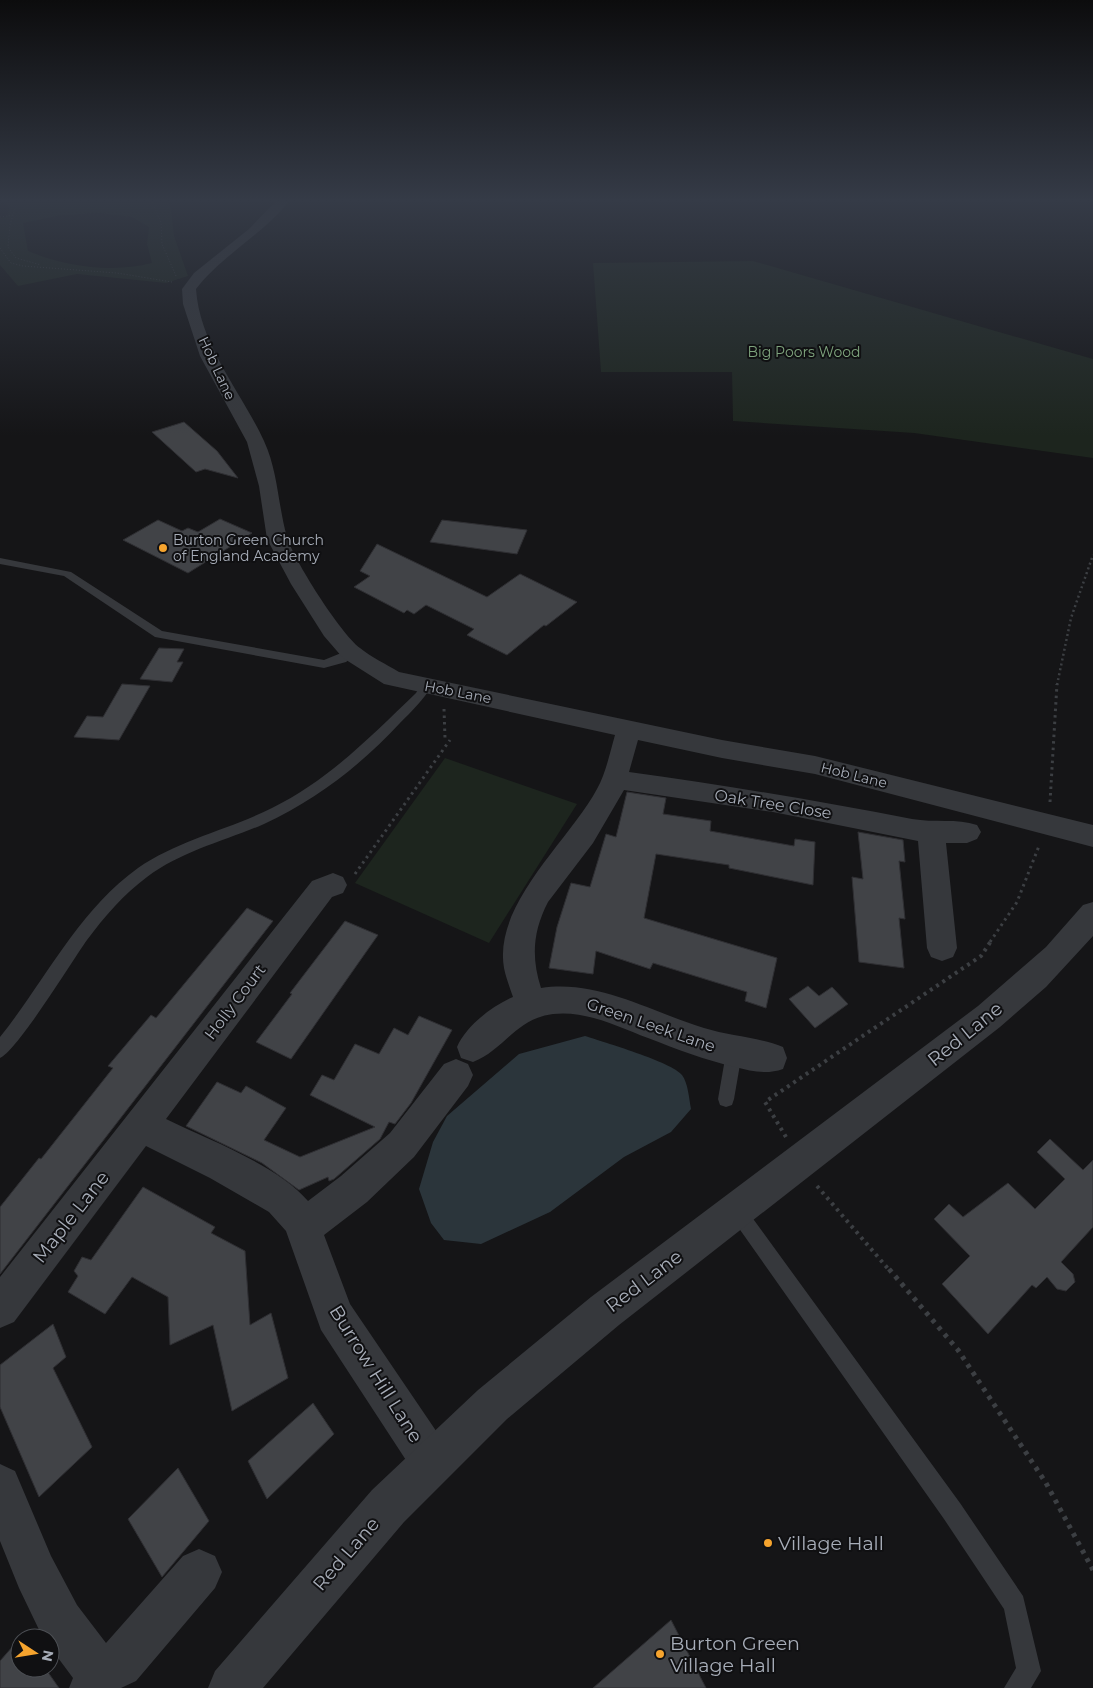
<svg xmlns="http://www.w3.org/2000/svg" width="1093" height="1688" font-family="Montserrat,sans-serif">
  <rect width="100%" height="100%" fill="#151517"/>
  <g fill="#1d251e" fill-rule="evenodd">
    <path d="M6,199H167L171,208L174,236L188,276L166,283L77,274L18,286L0,265V218L7,217L9,209ZM99,213L132,217L149,227L147,244L152,263C111,273 67,267 28,251L23,223L62,215Z"/>
    <path d="M753,261L1093,359V458L914,433L733,421L732,372H601L593,263Z"/>
    <path d="M445,758L577,804L489,943L355,883Z"/>
  </g>
  <path fill="#2b353b" d="M585,1036C603,1042 672,1062 682,1075C688,1083 689,1098 691,1109L671,1132L624,1157L550,1212L481,1244L444,1240L431,1223L419,1189L433,1142L447,1116L519,1054Z"/>
  <g fill="#414347" stroke="#2f2f33">
    <path d="M184,422L217,451L238,478L205,469L196,472L152,432Z"/>
    <path d="M220,519L252,533L188,573L123,540L158,520L182,531L188,528L198,532Z"/>
    <path d="M442,520L527,530L517,554L430,542Z"/>
    <path d="M377,544L487,597L520,574L577,602L546,626L544,625L507,655L467,635L474,629L426,605L414,614L407,610L404,613L354,587L370,576L360,571Z"/>
    <path d="M159,648L184,649L177,662H183L172,682L140,679Z"/>
    <path d="M122,684L150,686L119,740L74,737L87,716L103,717Z"/>
    <path d="M627,792L666,798L663,814L711,821L710,831L794,846L795,839L815,842L813,885L729,868V865L656,854L644,918L777,958L766,1008L745,1001L747,992L653,963L650,969L596,951L593,974L549,968L557,927L571,883L590,887L606,834L616,837Z"/>
    <path d="M858,832L903,840L905,862L899,861L905,919L899,918L904,968L859,962L852,877L863,879Z"/>
    <path d="M247,908L273,921L0,1274V1207L39,1158L41,1159L113,1068L108,1066L151,1015L156,1018Z"/>
    <path d="M345,921L378,935L291,1059L256,1042L292,994L290,993Z"/>
    <path d="M808,986L819,996L832,987L848,1004L815,1028L789,999Z"/>
    <path d="M419,1016L452,1030L411,1103L395,1124L389,1122L380,1139L334,1179L329,1181L328,1177L299,1190L262,1163L186,1126L217,1082L241,1093L246,1086L286,1108L264,1140L300,1157L375,1127L310,1095L322,1075L334,1080L355,1044L379,1054L394,1028L408,1035Z"/>
    <path d="M1050,1139L1083,1170L1093,1160V1227L1061,1262L1073,1274L1075,1282L1066,1291L1057,1289L1047,1277L1036,1288L1032,1285L988,1334L942,1284L970,1256L934,1219L949,1204L963,1217L1008,1183L1035,1209L1065,1179L1037,1152Z"/>
    <path d="M143,1187L215,1227L211,1233L245,1251L250,1325L271,1313L288,1378L232,1411L213,1325L170,1345L168,1297L132,1277L105,1314L68,1292L78,1276L74,1271L82,1257L91,1260Z"/>
    <path d="M53,1324L66,1357L53,1368L92,1447L39,1497L0,1407V1365Z"/>
    <path d="M313,1403L334,1434L267,1499L248,1461Z"/>
    <path d="M178,1468L209,1521L162,1577L128,1519Z"/>
    <path d="M671,1620L706,1688H593Z"/>
    <path d="M20,1638V1668H45L59,1688H0V1661Z"/>
  </g>
  <g fill="none" stroke-linecap="round" stroke-linejoin="round">
    <g stroke="#3c3f43" stroke-width="1" stroke-dasharray="1 2" stroke-linecap="butt">
      <path d="M14,199L17,202L10,225L8,247L16,258L41,265"/>
      <path d="M151,199L161,222L162,244L176,276"/>
      <path d="M0,217L14,215"/>
      <path d="M0,248L11,263L23,266L117,273L172,282"/>
    </g>
    <path stroke="#3c3f43" stroke-width="2.5" stroke-dasharray="2 3" stroke-linecap="butt" d="M1057,685L1071,618L1093,555"/>
    <g stroke="#3c3f43" stroke-width="3" stroke-dasharray="2.5 4" stroke-linecap="butt">
      <path d="M444,709L445,738"/>
      <path d="M1050,802L1057,684"/>
      <path d="M355,874L450,740"/>
      <path d="M990,942L1017,902L1039,846"/>
    </g>
    <g stroke="#3c3f43" stroke-width="4" stroke-dasharray="3 4.5" stroke-linecap="butt">
      <path d="M786,1137L765,1102L981,956L991,941"/>
      <path d="M817,1186L890,1271"/>
    </g>
    <path stroke="#3c3f43" stroke-width="5" stroke-dasharray="4 5.5" stroke-linecap="butt" d="M889,1269L958,1350L1046,1483L1093,1570"/>
    <g fill="#36383c" fill-rule="evenodd">
      <path d="M0,558L71,572L162,631L324,660L351,649L357,653L346,662L324,668L155,637L64,576L0,564Z"/>
      <path d="M426,682L432,686C423,700 412,711 400,723C361,765 316,800 264,824C225,841 182,851 147,877C124,894 104,917 87,940C72,961 17,1051 0,1058V1037C45,981 78,911 138,868C178,840 228,830 272,808C329,780 371,736 416,693L422,683Z"/>
      <path d="M734,1045L740,1048L742,1053L734,1099L732,1105L726,1107L720,1105L718,1099L726,1053L728,1048Z"/>
      <path d="M737,1202L743,1205L960,1503L1023,1596L1041,1671L1031,1688H1004L1016,1668L1004,1609L944,1519L731,1217L728,1211L731,1205Z"/>
    </g>
    <g fill="#36383c" fill-rule="evenodd">
      <path d="M278,199H291C264,234 222,255 196,289C200,346 241,391 264,441C278,471 278,506 287,537C293,559 341,634 360,648C371,657 386,664 399,672L722,740L815,756L1093,825V847L815,774L722,758L638,740L629,772C725,785 818,801 912,819C934,823 957,818 977,825L981,832L977,839L967,843H946L957,948L953,957L942,961L931,957L927,948L918,841L773,812L624,790L593,843L548,902C533,931 531,957 541,988C598,979 651,1012 704,1028C730,1036 758,1037 783,1047L787,1058L783,1069C766,1075 751,1071 735,1067C705,1060 676,1049 648,1038C618,1027 586,1010 553,1014C515,1019 504,1050 473,1062L461,1058L457,1047C466,1026 492,1006 513,997C510,988 506,978 504,968C493,904 569,841 597,789C606,773 610,752 615,735L384,684L343,658L324,636L291,584L267,539L259,486L247,442L200,356L183,304L182,289L194,273L249,229Z"/>
      <path d="M333,873L343,877L347,885L343,893L332,897L166,1119C209,1140 277,1165 308,1201L341,1176L390,1133L444,1064L456,1059L468,1064L473,1075L468,1086L414,1157L367,1202L324,1235L350,1304L447,1447L453,1462L447,1477L432,1483L417,1477L321,1330L286,1231L269,1212L210,1178L146,1146L14,1322L0,1328V1277L312,881Z"/>
      <path d="M0,1464L15,1471L51,1556L77,1605L106,1643L183,1556L199,1549L215,1556L222,1572L215,1588L136,1681L121,1688H69L73,1678L50,1647V1638H43L19,1588L0,1541Z"/>
    </g>
    <path fill="#36383c" fill-rule="evenodd" d="M1093,902V936L1046,987L1000,1027L619,1325L507,1419L404,1522L263,1688H208L215,1671L372,1490L478,1390L591,1297L978,1006L1046,947L1083,905Z"/>
  </g>
  <linearGradient id="sky" x2="0" y2="1"><stop stop-color="#0c0c0d"/><stop offset="0.46" stop-color="#353b47"/><stop offset="1" stop-color="#353b47" stop-opacity="0"/></linearGradient>
  <rect width="1093" height="436" fill="url(#sky)"/>
  <g fill="#f6a42e" stroke="#101012" stroke-width="2">
    <circle cx="163" cy="548" r="5"/>
    <circle cx="768" cy="1543" r="5"/>
    <circle cx="660" cy="1654" r="5"/>
  </g>
  <g text-anchor="middle" dominant-baseline="central" stroke-width="4" stroke-linejoin="round" paint-order="stroke">
    <g font-size="14" fill="#7ea37d" stroke="#101012">
      <text x="804" y="352">Big Poors Wood</text>
    </g>
    <g font-size="14" fill="#a7adb8" stroke="#101012">
      <text transform="translate(217 368) rotate(65)">Hob Lane</text>
      <text transform="translate(458 692) rotate(11)">Hob Lane</text>
      <text transform="translate(854 775) rotate(14)">Hob Lane</text>
    </g>
    <g font-size="14" fill="#a7adb8" stroke="#101012" text-anchor="start">
      <text x="173" y="540">Burton Green Church<tspan x="173" dy="16">of England Academy</tspan></text>
    </g>
    <g font-size="16" fill="#a7adb8" stroke="#101012">
      <text transform="translate(773 804) rotate(9)">Oak Tree Close</text>
      <text transform="translate(235 1002) rotate(-53)">Holly Court</text>
      <text transform="translate(651 1025) rotate(19)">Green Leek Lane</text>
    </g>
    <g font-size="19" fill="#a7adb8" stroke="#101012">
      <text transform="translate(965 1034) rotate(-39)">Red Lane</text>
      <text transform="translate(71 1217) rotate(-52)">Maple Lane</text>
      <text transform="translate(644 1281) rotate(-37)">Red Lane</text>
      <text transform="translate(376 1374) rotate(58)">Burrow Hill Lane</text>
      <text transform="translate(346 1554) rotate(-49)">Red Lane</text>
    </g>
    <g font-size="19" fill="#a7adb8" stroke="#101012" text-anchor="start">
      <text x="778" y="1543">Village Hall</text>
      <text x="670" y="1643">Burton Green<tspan x="670" dy="22">Village Hall</tspan></text>
    </g>
  </g>
  <g transform="translate(35 1653) rotate(102)"><circle r="24" fill="#101012" stroke="#4c4f54"/>
  <path d="M0-4L9 19L0 12L-9 19Z" fill="#f6a42e"/>
  <text y="-8" font-size="14" font-weight="bold" text-anchor="middle" fill="#a7adb8">N</text>
  </g>
</svg>
